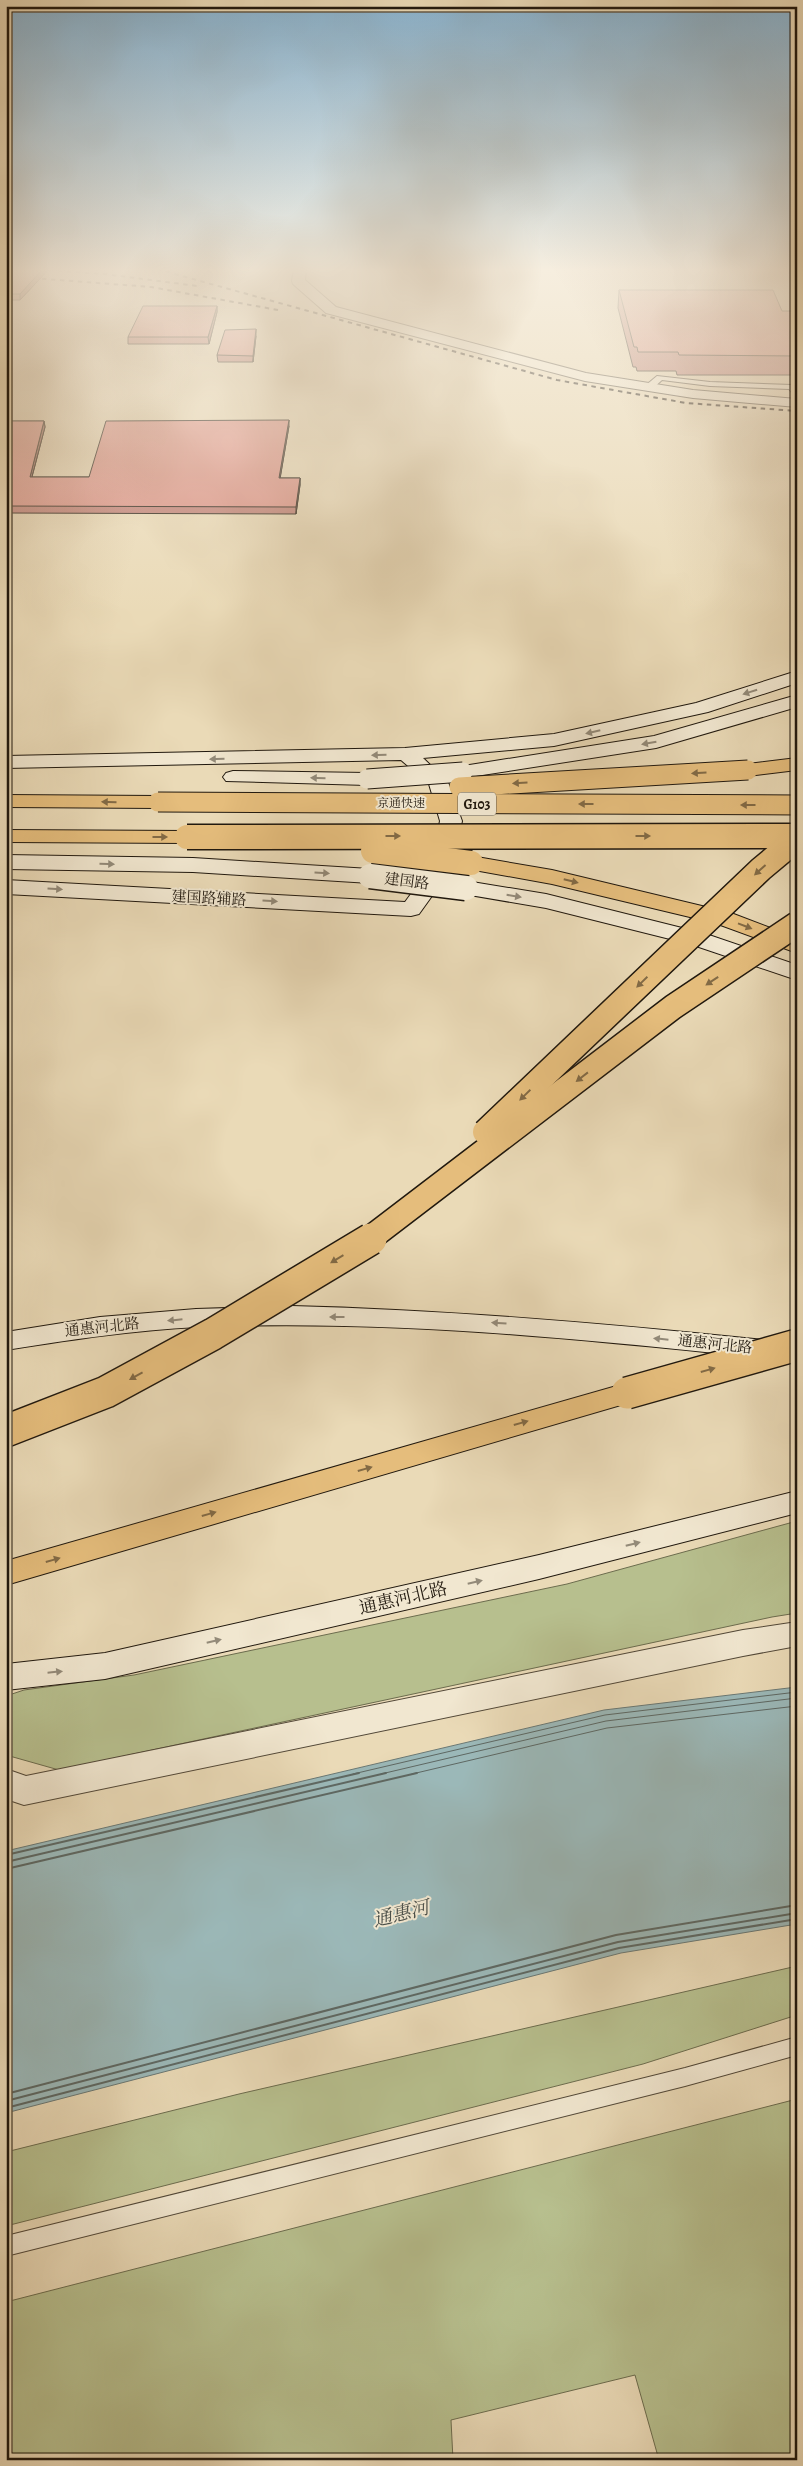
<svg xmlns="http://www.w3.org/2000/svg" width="803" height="2466" font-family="Alegreya,'Noto Serif SC',serif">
  <rect width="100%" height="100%" fill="#eadab7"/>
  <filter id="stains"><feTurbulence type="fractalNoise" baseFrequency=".004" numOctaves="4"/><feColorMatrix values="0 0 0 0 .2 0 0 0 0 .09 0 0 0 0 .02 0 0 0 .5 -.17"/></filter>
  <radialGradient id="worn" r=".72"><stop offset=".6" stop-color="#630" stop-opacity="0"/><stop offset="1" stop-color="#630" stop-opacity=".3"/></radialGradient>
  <g fill="#b7bf8e" stroke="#6c6c4e">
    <path d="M797,1521V1613L772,1617L59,1770L6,1755V1696L24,1690L134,1675L567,1584Z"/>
    <path d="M797,1966V2015L643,2064L6,2226V2152L239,2094Z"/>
    <path d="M797,2099V2460H659L635,2375L451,2420L453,2460H6V2302Z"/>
  </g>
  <path fill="#9bb8b8" stroke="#6a7874" d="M797,1687V1924L621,1953L6,2113V1851L604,1710Z"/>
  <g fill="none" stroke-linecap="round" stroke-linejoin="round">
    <g stroke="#5e6863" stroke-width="1">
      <path d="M353,1774L605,1715L797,1692"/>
      <path d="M381,1774L606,1721L797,1698"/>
      <path d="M412,1774L607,1728L797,1706"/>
    </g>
    <g stroke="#5e6863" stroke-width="2">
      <path d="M6,1855L359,1773"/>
      <path d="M6,1862L386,1773"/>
      <path d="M6,1869L417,1773"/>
      <path d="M6,2094L616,1935L797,1905"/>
      <path d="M6,2101L618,1942L797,1913"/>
      <path d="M6,2108L619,1948L797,1919"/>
    </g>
    <defs>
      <g id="lane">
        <path d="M657,376L710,382L792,385L797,389V399L789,389L710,386L662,380L651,390H645V386Z"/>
        <path d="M797,2037V2055L685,2086L6,2256V2236L685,2068Z"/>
      </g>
      <g id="street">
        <path d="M294,269H306L305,280L336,307L586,373L693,390L797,399V407L693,398L585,381L326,313L293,284L292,281Z"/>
        <path d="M797,1622V1646L743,1656L24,1805L6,1799V1769L26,1776L743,1630Z"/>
      </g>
      <g id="secondary">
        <path d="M797,671V683L708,712L554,746L423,758L448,782L462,821L452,868L419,914L411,916L6,894V880L405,902L430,868L440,821L429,784L401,760L6,768V756L405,748L554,734L696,703Z"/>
        <path d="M797,695V707L656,748L463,778L456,776L453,772L456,768L463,766L654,736Z"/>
        <path d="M233,771L367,773L374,775L377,779L374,783L367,785L226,781L223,777L226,773Z"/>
        <path d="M6,855L193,858L370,869L378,871L381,876L378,881L370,883L193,872L6,869Z"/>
        <path d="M466,881L546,894L706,934L797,965V980L690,944L546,908L458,893L455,888L458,883Z"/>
        <path d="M292,1306C453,1310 613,1324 773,1341L783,1343L788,1350L783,1357L773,1359C582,1339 391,1319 198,1327C134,1330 70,1340 6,1350V1332L100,1317L196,1309Z"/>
        <path d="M797,1491V1513L539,1579L105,1679L6,1690V1664L105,1653L539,1555Z"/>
      </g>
      <g id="highway">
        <path d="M797,758V770L748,776L741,774L738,770L741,766L748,764Z"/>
        <path d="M6,795L158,796L165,798L168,802L165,806L158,808L6,807Z"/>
        <path d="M6,830L187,831L195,832L198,837L195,842L187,843L6,842Z"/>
        <path d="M471,856L552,870L731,913L797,938V953L715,923L552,884L463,868L460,863L463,858Z"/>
        <path d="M627,1383L638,1386L642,1393L638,1400L6,1585V1561Z"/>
      </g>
    </defs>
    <use href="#lane" stroke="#524838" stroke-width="2"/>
    <use href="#street" stroke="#524838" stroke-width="2"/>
    <use href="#secondary" stroke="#20180e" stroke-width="2"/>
    <use href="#highway" stroke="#20180e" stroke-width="2"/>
    <use href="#lane" fill="#f1e7d0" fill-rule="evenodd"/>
    <use href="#street" fill="#f1e7d0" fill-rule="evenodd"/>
    <use href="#secondary" fill="#f1e7d0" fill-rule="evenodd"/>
    <use href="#highway" fill="#e5bd7c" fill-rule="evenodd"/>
    <g stroke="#20180e" stroke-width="2" stroke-dasharray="4.5 4.5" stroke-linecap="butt">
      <path d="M31,269L105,274L197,286"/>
      <path d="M157,269L557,380L686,403L797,411"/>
      <path d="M6,276L151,287L278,310"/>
    </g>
    <defs>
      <path id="secondary-bridge-far1" d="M367,779L463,772"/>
      <path id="secondary-bridge" d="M370,876L466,888"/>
      <g id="highway-bridge-far2">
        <path d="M459,787L748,770"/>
        <path d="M158,802L797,805"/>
      </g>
      <g id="highway-bridge-far1">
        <path d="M187,837L797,836"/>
        <path d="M373,851L471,863"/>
        <path d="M485,1132L761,869L797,839"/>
        <path d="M368,1240L673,1007L797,924"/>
      </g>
      <g id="highway-bridge">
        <path d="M627,1393L797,1345"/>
        <path d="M6,1431L106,1392L213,1334L371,1239"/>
      </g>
    </defs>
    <use href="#secondary-bridge-far1" stroke="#20180e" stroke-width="21" stroke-linecap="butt"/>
    <use href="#secondary-bridge" stroke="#20180e" stroke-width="27" stroke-linecap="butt"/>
    <use href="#highway-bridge-far2" stroke="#20180e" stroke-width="21" stroke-linecap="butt"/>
    <use href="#highway-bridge-far1" stroke="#20180e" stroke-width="27" stroke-linecap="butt"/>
    <use href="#highway-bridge" stroke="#20180e" stroke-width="34" stroke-linecap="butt"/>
    <use href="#secondary-bridge-far1" stroke="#f1e7d0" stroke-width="19"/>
    <use href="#secondary-bridge" stroke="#f1e7d0" stroke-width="24"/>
    <use href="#highway-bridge-far2" stroke="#e5bd7c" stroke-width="19"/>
    <use href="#highway-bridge-far1" stroke="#e5bd7c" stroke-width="24"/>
    <use href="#highway-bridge" stroke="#e5bd7c" stroke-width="31"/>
  </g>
  <g fill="#c07e75" stroke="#20180e">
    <path d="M6,269H49L20,300H6Z"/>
    <path d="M619,290L797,318V375H677L676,371H637L636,367H633L618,308Z"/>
    <path d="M217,306V312L209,344H128V337Z"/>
    <path d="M256,336L253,362H218L217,355Z"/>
    <path d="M6,421H44L45,427L32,477H89L289,426L280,478H300V485L296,514L6,513Z"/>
  </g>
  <g fill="#9c675f" stroke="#20180e">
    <path d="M43,269H49L20,300V294Z"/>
    <path d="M217,306V312L209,344L208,337Z"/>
    <path d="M256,329V336L253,362V356Z"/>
    <path d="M289,420V426L279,485V478Z"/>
    <path d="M44,421L45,427L30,484V477Z"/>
    <path d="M300,478V485L296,514V507Z"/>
  </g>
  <g fill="#df9388" stroke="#20180e">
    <path d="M6,269H43L20,294H6Z"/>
    <path d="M619,290H773L782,311H794L797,318V356L679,355L678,352H638L637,347H634Z"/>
    <path d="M143,306H217L208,337H128Z"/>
    <path d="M256,329L253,356L217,355L225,330Z"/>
    <path d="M289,420L279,478H300L296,507L6,506V421H44L30,477H89L106,421Z"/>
  </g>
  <defs><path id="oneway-solid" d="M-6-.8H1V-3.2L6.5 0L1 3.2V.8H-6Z" transform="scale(1.25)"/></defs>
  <g fill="#938a79">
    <use href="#oneway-solid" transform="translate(750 692) rotate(162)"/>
    <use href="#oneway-solid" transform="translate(593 732) rotate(167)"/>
    <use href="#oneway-solid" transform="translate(649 743) rotate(170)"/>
    <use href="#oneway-solid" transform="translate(379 755) rotate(178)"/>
    <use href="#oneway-solid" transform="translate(217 759) rotate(179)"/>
    <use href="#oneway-solid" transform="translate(318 778) rotate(-179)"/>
    <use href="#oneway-solid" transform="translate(107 864) rotate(1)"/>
    <use href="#oneway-solid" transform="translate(322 873) rotate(4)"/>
    <use href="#oneway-solid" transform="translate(55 889) rotate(3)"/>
    <use href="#oneway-solid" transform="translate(514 896) rotate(9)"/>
    <use href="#oneway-solid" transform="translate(270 901) rotate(3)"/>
    <use href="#oneway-solid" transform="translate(337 1317) rotate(180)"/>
    <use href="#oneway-solid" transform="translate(175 1320) rotate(174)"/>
    <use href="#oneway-solid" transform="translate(499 1323) rotate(-177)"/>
    <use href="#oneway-solid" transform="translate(661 1339) rotate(-174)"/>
    <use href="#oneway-solid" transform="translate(633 1544) rotate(-14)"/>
    <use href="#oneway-solid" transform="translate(475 1582) rotate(-13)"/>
    <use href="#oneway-solid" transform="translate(214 1641) rotate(-13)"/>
    <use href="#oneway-solid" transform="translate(55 1672) rotate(-6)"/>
  </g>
  <g fill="#826a45">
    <use href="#oneway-solid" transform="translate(699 773) rotate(177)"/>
    <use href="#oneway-solid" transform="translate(520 783) rotate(177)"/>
    <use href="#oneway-solid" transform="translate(109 802) rotate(-179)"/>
    <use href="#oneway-solid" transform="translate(586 804) rotate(-180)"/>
    <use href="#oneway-solid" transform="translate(748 805) rotate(-180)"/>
    <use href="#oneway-solid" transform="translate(393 836)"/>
    <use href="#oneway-solid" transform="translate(643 836)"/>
    <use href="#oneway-solid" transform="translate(160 837)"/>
    <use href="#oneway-solid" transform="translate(760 870) rotate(138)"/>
    <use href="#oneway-solid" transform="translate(571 881) rotate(14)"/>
    <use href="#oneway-solid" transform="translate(745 926) rotate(21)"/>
    <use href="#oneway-solid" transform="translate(712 981) rotate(146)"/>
    <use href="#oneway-solid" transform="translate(642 982) rotate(136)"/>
    <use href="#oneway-solid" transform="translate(582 1077) rotate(142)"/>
    <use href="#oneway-solid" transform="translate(525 1095) rotate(136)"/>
    <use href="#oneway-solid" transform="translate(337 1259) rotate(149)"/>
    <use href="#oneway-solid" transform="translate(708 1370) rotate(-16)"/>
    <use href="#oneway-solid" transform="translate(136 1376) rotate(151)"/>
    <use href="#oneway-solid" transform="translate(521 1423) rotate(-16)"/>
    <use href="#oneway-solid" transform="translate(365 1469) rotate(-16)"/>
    <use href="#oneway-solid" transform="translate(209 1514) rotate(-16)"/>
    <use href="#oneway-solid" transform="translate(53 1560) rotate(-16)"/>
  </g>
  <linearGradient id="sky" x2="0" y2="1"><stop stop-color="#89b6d5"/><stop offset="0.44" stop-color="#f6eedf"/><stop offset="1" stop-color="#f6eedf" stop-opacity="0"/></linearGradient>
  <rect width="803" height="614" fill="url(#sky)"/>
  <g text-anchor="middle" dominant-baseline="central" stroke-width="4" stroke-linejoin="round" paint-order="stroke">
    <g font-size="12" fill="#20180e" stroke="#f1e7d0">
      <text x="401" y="803">京通快速</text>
    </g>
    <rect fill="#f1e7d0" stroke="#5f5648" stroke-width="1" x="458" y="792.5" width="38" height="23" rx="4"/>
    <g font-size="14" font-weight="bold" fill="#20180e">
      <text x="477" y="804">G103</text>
    </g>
    <g font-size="15" fill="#20180e" stroke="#f1e7d0">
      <text transform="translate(407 881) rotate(7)">建国路</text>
      <text transform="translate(209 898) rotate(3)">建国路辅路</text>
      <text transform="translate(102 1327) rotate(-6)">通惠河北路</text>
      <text transform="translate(715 1344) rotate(6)">通惠河北路</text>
    </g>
    <g font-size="18" fill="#20180e" stroke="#f1e7d0">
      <text transform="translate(403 1598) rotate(-13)">通惠河北路</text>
    </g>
    <g font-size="19" font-style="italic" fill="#4b504a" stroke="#f1e7d0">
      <text transform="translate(401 1914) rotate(-14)">通惠河</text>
    </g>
  </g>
  <rect width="803" height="2466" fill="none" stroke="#eadab7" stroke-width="25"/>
  <rect x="8" y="8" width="788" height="2451" fill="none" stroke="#20180e" stroke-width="2.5"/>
  <rect x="12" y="12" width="778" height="2441" fill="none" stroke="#20180e"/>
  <rect width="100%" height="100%" filter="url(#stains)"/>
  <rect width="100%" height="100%" fill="url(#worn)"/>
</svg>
